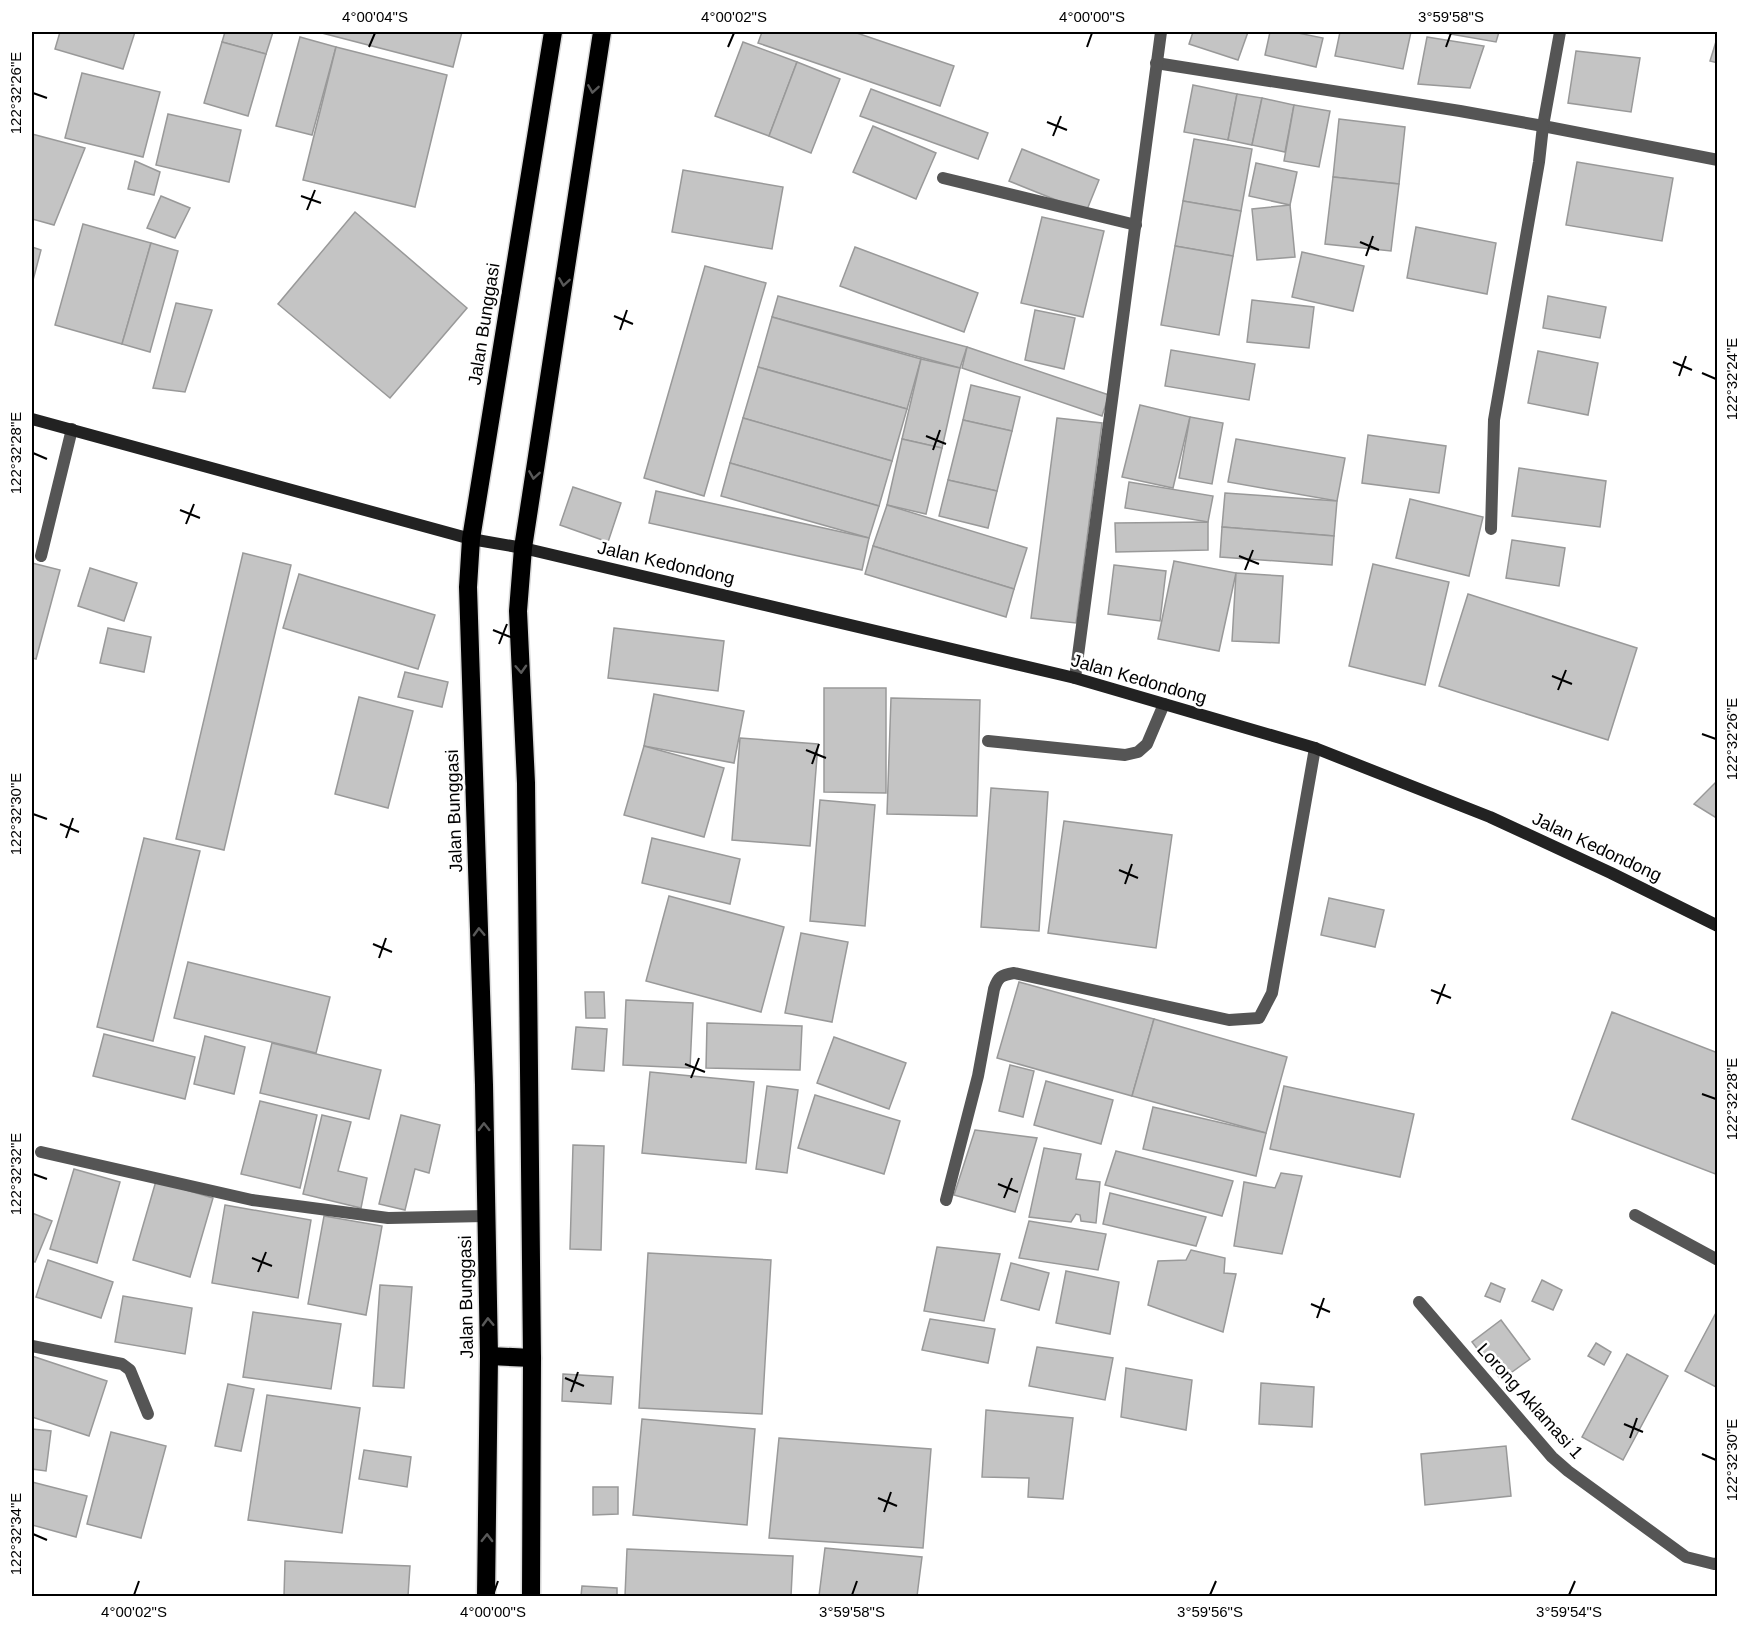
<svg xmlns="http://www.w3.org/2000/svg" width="1749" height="1628" font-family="Helvetica,sans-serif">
  <rect width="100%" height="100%" fill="#fff"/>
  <g fill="#c4c4c4" stroke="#999" stroke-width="1.5">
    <path d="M60,32H135L123,69L55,49Z"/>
    <path d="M225,32H273L266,54L222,42Z"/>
    <path d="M318,32H462L453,67Z"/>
    <path d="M762,32H854L954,66L940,106L758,43Z"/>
    <path d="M1193,32H1248L1238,60L1189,44Z"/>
    <path d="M1270,32H1293L1323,38L1316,67L1265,55Z"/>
    <path d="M1340,32H1411L1403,69L1335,56Z"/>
    <path d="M1439,32H1499L1496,42Z"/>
    <path d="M1718,35V63L1710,61Z"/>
    <path d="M300,37L336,47L312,135L276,126Z"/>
    <path d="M1427,37L1484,46L1470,88L1418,84Z"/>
    <path d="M222,42L266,54L248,116L204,103Z"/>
    <path d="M743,42L797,62L769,136L715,116Z"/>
    <path d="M336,47L447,75L415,207L303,180Z"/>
    <path d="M1576,51L1640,58L1631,112L1568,103Z"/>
    <path d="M797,62L840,79L811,153L769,136Z"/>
    <path d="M82,73L160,92L143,157L65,138Z"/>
    <path d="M1193,85L1237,94L1228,140L1184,132Z"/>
    <path d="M871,89L988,133L978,159L860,116Z"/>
    <path d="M1237,94L1262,98L1252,145L1228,140Z"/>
    <path d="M1262,98L1294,105L1285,152L1252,145Z"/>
    <path d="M1294,105L1330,111L1319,167L1284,161Z"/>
    <path d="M168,114L241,130L229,182L156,165Z"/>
    <path d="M1339,119L1405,127L1399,184L1333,177Z"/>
    <path d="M873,126L936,153L916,199L853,172Z"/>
    <path d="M32,134L85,148L54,225L32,219Z"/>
    <path d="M1194,139L1252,149L1241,211L1183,201Z"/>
    <path d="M1022,149L1099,180L1086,212L1009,181Z"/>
    <path d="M135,161L160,172L154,195L128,189Z"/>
    <path d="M1577,162L1673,178L1662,241L1566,225Z"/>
    <path d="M1256,163L1297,172L1290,205L1249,196Z"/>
    <path d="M683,170L783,187L772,249L672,232Z"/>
    <path d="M1333,177L1399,184L1391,251L1325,244Z"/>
    <path d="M161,196L190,208L175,238L147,228Z"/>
    <path d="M1183,201L1241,211L1233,256L1175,246Z"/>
    <path d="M1290,205L1295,257L1257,260L1252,209Z"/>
    <path d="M355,212L467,308L390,398L278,304Z"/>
    <path d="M1042,217L1104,231L1083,317L1021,303Z"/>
    <path d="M83,224L151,243L122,344L55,325Z"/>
    <path d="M1416,227L1496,243L1487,294L1407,278Z"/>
    <path d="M151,243L178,251L150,352L122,344Z"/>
    <path d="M1175,246L1233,256L1219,335L1161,325Z"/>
    <path d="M32,247L41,250L32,284Z"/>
    <path d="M855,247L978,293L964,332L840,286Z"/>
    <path d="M1302,252L1364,266L1353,311L1292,297Z"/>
    <path d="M705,266L766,283L704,496L644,478Z"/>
    <path d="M778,296L967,347L960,368L772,317Z"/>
    <path d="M1548,296L1606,307L1600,338L1543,328Z"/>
    <path d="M1252,300L1314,307L1309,348L1247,342Z"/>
    <path d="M176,303L212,310L185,392L153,388Z"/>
    <path d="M1035,310L1075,318L1064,369L1025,360Z"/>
    <path d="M772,317L921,359L907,409L758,367Z"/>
    <path d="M967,347L1109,395L1102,416L962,368Z"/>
    <path d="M1171,350L1255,364L1249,400L1165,386Z"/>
    <path d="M1538,351L1598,363L1588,415L1528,403Z"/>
    <path d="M921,359L960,368L942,448L902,439Z"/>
    <path d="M758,367L907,409L892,461L743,418Z"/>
    <path d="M971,385L1020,397L1012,431L963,420Z"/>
    <path d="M1140,405L1190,417L1173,488L1122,477Z"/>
    <path d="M1190,417L1223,423L1212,484L1179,478Z"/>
    <path d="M743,418L892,461L879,506L730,463Z"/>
    <path d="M1057,418L1102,423L1076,623L1031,618Z"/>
    <path d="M963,420L1012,431L997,491L948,480Z"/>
    <path d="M1368,435L1446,446L1439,493L1362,483Z"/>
    <path d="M902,439L942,448L926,514L887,505Z"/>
    <path d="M1236,439L1345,458L1337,501L1228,482Z"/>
    <path d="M730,463L879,506L869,538L721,496Z"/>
    <path d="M1519,468L1606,481L1600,527L1512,516Z"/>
    <path d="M948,480L997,491L988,528L939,516Z"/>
    <path d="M1129,482L1213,496L1208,522L1125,508Z"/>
    <path d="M573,487L621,503L608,542L560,525Z"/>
    <path d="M656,491L869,538L862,570L649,523Z"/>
    <path d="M1225,493L1337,501L1334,536L1222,527Z"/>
    <path d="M1410,499L1483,517L1469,576L1396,558Z"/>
    <path d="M887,505L1027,548L1014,589L873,546Z"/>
    <path d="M1208,522V550L1116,552L1115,523Z"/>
    <path d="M1222,527L1334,536L1332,565L1220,557Z"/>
    <path d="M1512,540L1565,548L1559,586L1506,578Z"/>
    <path d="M873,546L1014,589L1006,617L865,574Z"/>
    <path d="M243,553L291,565L224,850L176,839Z"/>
    <path d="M1174,561L1236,573L1219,651L1158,639Z"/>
    <path d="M32,563L60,570L36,659L32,658Z"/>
    <path d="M1373,564L1449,582L1425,685L1349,666Z"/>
    <path d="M1114,565L1166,571L1160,621L1108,614Z"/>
    <path d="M90,568L137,583L124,621L78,606Z"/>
    <path d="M1236,573L1283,576L1279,643L1232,641Z"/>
    <path d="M299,574L435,615L418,669L283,628Z"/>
    <path d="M1468,594L1637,648L1608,740L1439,686Z"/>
    <path d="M108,628L151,637L144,672L100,663Z"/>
    <path d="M614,628L724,641L718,691L608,678Z"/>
    <path d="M405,672L448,682L442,707L398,697Z"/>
    <path d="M824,688H886V793L824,792Z"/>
    <path d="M654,694L744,711L734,763L644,746Z"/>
    <path d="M359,697L413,711L388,808L335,794Z"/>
    <path d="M891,698L980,700L977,816L887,814Z"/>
    <path d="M740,738L818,744L810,846L732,840Z"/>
    <path d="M644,746L724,768L704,837L624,815Z"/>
    <path d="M1718,780V819L1694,804Z"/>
    <path d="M991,788L1048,792L1039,931L981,927Z"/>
    <path d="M820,800L875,805L865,926L810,921Z"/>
    <path d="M1064,821L1172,835L1156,948L1048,933Z"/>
    <path d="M144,838L200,851L153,1041L97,1027Z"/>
    <path d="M652,838L740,859L730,904L642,883Z"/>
    <path d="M669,896L784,927L761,1012L646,981Z"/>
    <path d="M1329,898L1384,910L1375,947L1321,935Z"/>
    <path d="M801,933L848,942L832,1022L785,1013Z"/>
    <path d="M188,962L330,997L316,1053L174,1018Z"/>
    <path d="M1019,982L1154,1019L1132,1096L997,1058Z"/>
    <path d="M585,992H604L605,1018H586Z"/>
    <path d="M626,1000L693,1003L690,1068L623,1065Z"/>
    <path d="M1612,1012L1718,1053V1175L1572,1119Z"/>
    <path d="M1154,1019L1287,1057L1266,1133L1132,1096Z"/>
    <path d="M707,1023L802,1026L800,1070L706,1068Z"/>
    <path d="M576,1027L607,1029L604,1071L572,1069Z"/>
    <path d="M104,1034L195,1057L185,1099L93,1076Z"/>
    <path d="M205,1036L245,1047L234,1094L194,1084Z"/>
    <path d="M834,1037L906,1063L889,1109L817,1083Z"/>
    <path d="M272,1043L381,1070L369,1119L260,1093Z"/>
    <path d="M1010,1065L1034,1071L1023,1117L999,1111Z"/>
    <path d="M650,1072L754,1082L746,1163L642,1153Z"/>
    <path d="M1046,1081L1113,1100L1101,1144L1034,1125Z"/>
    <path d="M767,1086L798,1090L787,1173L756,1169Z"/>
    <path d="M1284,1086L1414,1114L1400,1177L1270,1149Z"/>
    <path d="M815,1095L900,1121L884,1174L798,1148Z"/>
    <path d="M260,1101L317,1115L300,1188L241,1174Z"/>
    <path d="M1153,1107L1266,1133L1256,1176L1143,1149Z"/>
    <path d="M322,1115L351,1122L338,1171L367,1178L361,1208L303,1194Z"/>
    <path d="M401,1115L440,1125L429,1173L415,1169L405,1210L379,1204Z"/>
    <path d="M975,1130L1037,1138L1015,1212L954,1195Z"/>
    <path d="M573,1145L604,1146L601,1250L570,1249Z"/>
    <path d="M1044,1148L1081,1154L1076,1179L1100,1182L1096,1223L1081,1221L1080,1215L1076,1214L1071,1222L1029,1217Z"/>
    <path d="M1116,1151L1233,1181L1222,1216L1105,1185Z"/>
    <path d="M74,1169L120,1182L97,1263L50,1249Z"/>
    <path d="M1281,1173L1302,1176L1282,1254L1234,1246L1244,1182L1275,1188Z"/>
    <path d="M156,1181L213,1198L190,1277L133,1260Z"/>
    <path d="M1110,1193L1206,1217L1196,1246L1103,1224Z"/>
    <path d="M225,1205L311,1220L298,1298L212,1283Z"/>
    <path d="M32,1213L52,1221L35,1262L32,1261Z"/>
    <path d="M324,1216L382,1226L366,1315L308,1304Z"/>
    <path d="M1029,1221L1106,1234L1098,1270L1019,1258Z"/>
    <path d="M937,1247L1000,1254L984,1321L924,1311Z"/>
    <path d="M1191,1250L1225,1258L1224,1273L1236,1274L1223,1332L1148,1305L1158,1261L1186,1260Z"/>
    <path d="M648,1253L771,1260L762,1414L639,1408Z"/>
    <path d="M48,1260L113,1282L101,1318L36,1297Z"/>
    <path d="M1011,1263L1049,1273L1039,1310L1001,1300Z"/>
    <path d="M1066,1271L1119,1282L1110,1334L1056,1323Z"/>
    <path d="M1542,1280L1562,1290L1553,1310L1532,1301Z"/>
    <path d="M1491,1283L1505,1289L1500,1302L1485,1296Z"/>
    <path d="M380,1285L412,1287L404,1388L373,1386Z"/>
    <path d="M123,1296L192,1308L185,1354L115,1342Z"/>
    <path d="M1718,1309V1388L1685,1371Z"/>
    <path d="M253,1312L341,1324L331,1389L243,1377Z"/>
    <path d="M930,1319L995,1329L988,1363L922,1350Z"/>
    <path d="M1501,1320L1530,1359L1501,1380L1472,1342Z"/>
    <path d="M1596,1343L1611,1352L1604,1365L1588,1356Z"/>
    <path d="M1037,1347L1113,1358L1105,1400L1029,1386Z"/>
    <path d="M1627,1354L1668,1376L1623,1460L1582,1437Z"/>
    <path d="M32,1356L107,1381L89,1436L32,1417Z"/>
    <path d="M1126,1368L1192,1380L1186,1430L1121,1417Z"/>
    <path d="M563,1374L613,1377L611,1404L562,1401Z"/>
    <path d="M1261,1383L1314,1387L1312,1427L1259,1424Z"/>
    <path d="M228,1384L254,1389L241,1451L215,1446Z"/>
    <path d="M267,1395L360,1408L342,1533L248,1520Z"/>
    <path d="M986,1410L1073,1418L1063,1499L1028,1497L1029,1478L982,1477Z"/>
    <path d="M642,1419L755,1429L747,1525L633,1515Z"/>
    <path d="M32,1429L51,1431L46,1471L32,1469Z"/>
    <path d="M111,1432L166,1446L141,1538L87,1524Z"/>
    <path d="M779,1438L931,1449L923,1548L769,1538Z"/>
    <path d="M1506,1446L1511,1496L1425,1505L1421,1454Z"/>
    <path d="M364,1450L411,1457L407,1487L359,1479Z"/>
    <path d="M32,1482L87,1496L76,1537L32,1525Z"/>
    <path d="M593,1487H618V1514L593,1515Z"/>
    <path d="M825,1548L922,1557L917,1596H819Z"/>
    <path d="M627,1549L793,1556L791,1596H625Z"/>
    <path d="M285,1561L410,1566L408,1596H284Z"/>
    <path d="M582,1586L617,1588V1596H581Z"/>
  </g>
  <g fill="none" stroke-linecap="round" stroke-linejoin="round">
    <defs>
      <g id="highway">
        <path d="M489,1356L532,1358"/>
        <path d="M486,1596L489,1356L484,1085L468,587L471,539L553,32"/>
        <path d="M531,1596L532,1358L526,783L518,611L523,548L602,32"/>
      </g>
    </defs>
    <use href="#highway" stroke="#dbdbdb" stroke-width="21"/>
    <g stroke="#555" stroke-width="12">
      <path d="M943,178L1136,225"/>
      <path d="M41,556L72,429"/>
      <path d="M988,741L1125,755L1138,752L1147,744L1164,704"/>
    </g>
    <g stroke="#555" stroke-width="12">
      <path d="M1560,32L1543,126L1718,160"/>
      <path d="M1156,63L1460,111L1543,126L1539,162L1494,420L1491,529"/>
      <path d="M1075,678L1161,32"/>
      <path d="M41,1152L252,1200L388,1218L485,1216"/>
      <path d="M946,1200L978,1076L994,989C998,977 1001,975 1014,973L1229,1020L1259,1018L1272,993L1315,748"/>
      <path d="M1635,1215L1718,1260"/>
      <path d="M1419,1302L1552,1457L1568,1471L1686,1557L1714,1564L1718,1563"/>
      <path d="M32,1346L122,1364L130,1370L148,1414"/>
    </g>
    <path stroke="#222" stroke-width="12" d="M32,419L471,539L523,548L1075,678L1315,748L1490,817L1611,873L1718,926"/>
    <use href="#highway" stroke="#000" stroke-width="18"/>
  </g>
  <defs><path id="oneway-chevron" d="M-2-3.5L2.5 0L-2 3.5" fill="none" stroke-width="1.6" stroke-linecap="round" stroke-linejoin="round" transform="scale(1.5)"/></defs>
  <g stroke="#595959">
    <use href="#oneway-chevron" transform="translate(593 89) rotate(99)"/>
    <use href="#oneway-chevron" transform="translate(564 282) rotate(99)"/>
    <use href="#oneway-chevron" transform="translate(534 475) rotate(99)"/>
    <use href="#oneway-chevron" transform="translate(521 669) rotate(87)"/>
    <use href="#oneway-chevron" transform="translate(479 932) rotate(-92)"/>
    <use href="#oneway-chevron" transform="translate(484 1127) rotate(-91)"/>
    <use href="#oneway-chevron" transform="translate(488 1322) rotate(-92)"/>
    <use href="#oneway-chevron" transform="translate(487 1538) rotate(-89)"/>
  </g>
  <path fill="none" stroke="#000" stroke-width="2" d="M369,47L375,33M728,47L734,33M1087,47L1092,33M1446,47L1451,33M33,93L47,98M1047,122L1067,130M1053,136L1061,116M301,196L321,203M307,210L315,190M1360,242L1379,250M1366,256L1373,236M614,316L633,324M620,330L627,310M1673,362L1692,370M1702,373L1716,379M1679,376L1686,356M926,436L946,444M933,450L940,430M33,453L47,459M180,510L200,518M186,524L194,504M1239,556L1259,564M1245,570L1253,550M493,630L513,638M499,644L507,624M1552,676L1572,684M1558,690L1566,670M1702,734L1716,739M806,750L826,758M812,764L819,744M33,814L47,819M60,824L79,832M66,838L73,818M1119,870L1138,878M1125,884L1132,864M373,944L392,952M379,958L386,938M1431,990L1451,998M1437,1004L1445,984M685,1064L705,1072M691,1078L699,1058M1702,1094L1716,1099M33,1174L47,1179M998,1184L1018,1192M1004,1198L1012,1178M252,1258L272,1266M258,1272L266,1252M1311,1304L1330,1312M1317,1318L1324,1298M565,1378L584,1386M571,1392L578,1372M1624,1424L1643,1432M1630,1438L1637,1418M1702,1454L1716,1460M878,1498L897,1506M884,1512L891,1492M33,1534L47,1540M134,1595L139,1581M493,1595L498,1581M852,1595L857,1581M1210,1595L1216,1581M1569,1595L1575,1581"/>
  <g text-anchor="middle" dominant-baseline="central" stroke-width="5" stroke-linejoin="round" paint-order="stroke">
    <g font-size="18" fill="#000" stroke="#fff">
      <text transform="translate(484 324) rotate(-81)">Jalan Bunggasi</text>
      <text transform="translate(666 563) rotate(13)">Jalan Kedondong</text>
      <text transform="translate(1139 679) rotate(16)">Jalan Kedondong</text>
      <text transform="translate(454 811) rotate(-92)">Jalan Bunggasi</text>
      <text transform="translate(1597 847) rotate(25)">Jalan Kedondong</text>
      <text transform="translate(466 1297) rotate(-91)">Jalan Bunggasi</text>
      <text transform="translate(1530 1401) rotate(48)">Lorong Aklamasi 1</text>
    </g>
  </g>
  <rect width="1749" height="1628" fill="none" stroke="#ffffff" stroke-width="66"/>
  <rect x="33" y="33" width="1683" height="1562" fill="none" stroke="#000" stroke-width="2"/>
  <g font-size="15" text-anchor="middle" fill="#000">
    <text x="375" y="22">4°00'04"S</text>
    <text x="734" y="22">4°00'02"S</text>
    <text x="1092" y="22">4°00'00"S</text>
    <text x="1451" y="22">3°59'58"S</text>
    <text transform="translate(16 93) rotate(-90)" y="5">122°32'26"E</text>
    <text transform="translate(1732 379) rotate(-90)" y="5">122°32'24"E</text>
    <text transform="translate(16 453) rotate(-90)" y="5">122°32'28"E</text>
    <text transform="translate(1732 739) rotate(-90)" y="5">122°32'26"E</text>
    <text transform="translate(16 814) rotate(-90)" y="5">122°32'30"E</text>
    <text transform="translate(1732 1099) rotate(-90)" y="5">122°32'28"E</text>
    <text transform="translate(16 1174) rotate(-90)" y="5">122°32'32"E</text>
    <text transform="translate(1732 1460) rotate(-90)" y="5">122°32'30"E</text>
    <text transform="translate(16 1534) rotate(-90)" y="5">122°32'34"E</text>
    <text x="134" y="1617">4°00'02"S</text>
    <text x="493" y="1617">4°00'00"S</text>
    <text x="852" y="1617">3°59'58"S</text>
    <text x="1210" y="1617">3°59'56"S</text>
    <text x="1569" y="1617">3°59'54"S</text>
  </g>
</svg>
